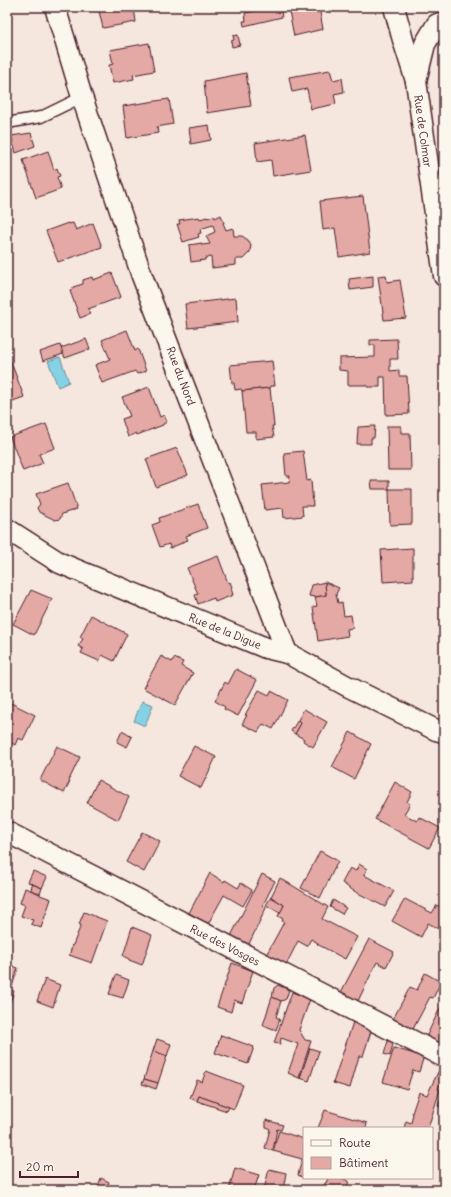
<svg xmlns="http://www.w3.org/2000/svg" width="451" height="1197" font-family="Delius,sans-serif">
  <rect width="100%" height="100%" fill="#f6e7de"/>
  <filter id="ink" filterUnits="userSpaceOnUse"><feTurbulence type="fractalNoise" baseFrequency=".025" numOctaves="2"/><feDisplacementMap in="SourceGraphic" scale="8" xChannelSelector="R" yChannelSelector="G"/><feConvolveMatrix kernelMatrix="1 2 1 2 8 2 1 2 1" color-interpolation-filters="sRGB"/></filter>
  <g filter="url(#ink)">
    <g fill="#86d2e5" stroke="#6e8a9b">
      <path d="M60,357L69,382L58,387L48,361Z"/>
      <path d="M142,701L153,705L145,726L134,721Z"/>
    </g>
    <g fill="#e4a9a5" stroke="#4a1f2b">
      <path d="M98,7H134L136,22L103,28Z"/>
      <path d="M272,7H280L282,17L244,26L243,21H246L245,13Z"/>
      <path d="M309,7H319L323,29L294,36L289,11Z"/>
      <path d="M238,35L240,45L232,47L231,41L234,40L233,36Z"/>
      <path d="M149,43L154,71L133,75L134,79L113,83L109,65L113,64L110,50Z"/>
      <path d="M330,70L333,80L342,78L344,92L334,94L336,104L311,109L307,89L292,92L289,77Z"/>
      <path d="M246,73L251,106L207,113L204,81Z"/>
      <path d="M169,99L173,124L157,127L158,133L127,138L123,106Z"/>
      <path d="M209,125L211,140L191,144L189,128Z"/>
      <path d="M31,133L35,146L16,153L11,136Z"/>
      <path d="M305,135L311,170L273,176L271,160L257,162L255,143Z"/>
      <path d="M48,151L54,170L57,168L60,176L57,177L61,189L36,198L23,160Z"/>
      <path d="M363,196L370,252L339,257L335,228L323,230L320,201Z"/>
      <path d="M221,215L224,223H223L226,230L233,228L234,236H242L248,240L251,245L250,252L243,259H236V265L212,268L211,257L205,258V260L191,262L189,245L202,243V245L210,244L206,236L215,232L213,225L200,229L201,233L198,234L199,237L183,242L177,224H180L179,220L199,217L200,219L207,217V218L214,216L215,218Z"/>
      <path d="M68,223V224L73,223L76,230L93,223L102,247L58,262L46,231Z"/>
      <path d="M112,273L121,297L88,309L90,314L80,318L70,291L73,289V287L83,284V280L92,277L93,280Z"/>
      <path d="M386,275L387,282L400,280L406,318L384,320L378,276Z"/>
      <path d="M373,276V287L350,290L349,279Z"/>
      <path d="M236,298L238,322L188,328L185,304Z"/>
      <path d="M127,330L135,351L138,349L146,371L137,374L135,371L102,383L95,365L110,359L102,340Z"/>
      <path d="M86,339L90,349L65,358L61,348Z"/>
      <path d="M397,339L398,359H390V371L399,370V376H407L409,414L386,415L385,377H380V387H367V385H348V371L339,370V358L375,357V345H370V340Z"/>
      <path d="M60,345L63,354L43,361L40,352Z"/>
      <path d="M272,361L275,386H270V388L242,391L241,389L235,390L234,383H232L230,365Z"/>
      <path d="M11,362L24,397L7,403V363Z"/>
      <path d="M149,387L160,417L164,415L167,422L163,424V425L137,435L136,433L128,437L122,419L130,416L122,397Z"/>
      <path d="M270,388L274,426H272L274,437L256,439V432H246L242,391Z"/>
      <path d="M46,424L55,448L39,454L43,463L23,471L10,437Z"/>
      <path d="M375,426L374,438H371V444H357L358,427Z"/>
      <path d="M387,426H401V433H410L411,470H388Z"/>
      <path d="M177,448L188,475L156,487L146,459Z"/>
      <path d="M303,451L307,481L311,480L313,506H302L303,516L284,518L283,508L265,510L262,485L289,482L290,476H286L284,453Z"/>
      <path d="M371,481H389V489H372Z"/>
      <path d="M68,483L77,509L62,514L60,519L55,520L39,512L37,508L40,504L36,494Z"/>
      <path d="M389,489H412V524L390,525Z"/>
      <path d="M198,504L207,528L186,536L188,540L182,542V543L170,548L169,544L160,547L152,525L160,522L159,518Z"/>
      <path d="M413,548V580L383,582L381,550Z"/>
      <path d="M218,556L228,583L230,582L232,587L231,588L233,595L215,602L214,598L198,604L195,595L198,594L187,568Z"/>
      <path d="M325,582L339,588L336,594L338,603L342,602L344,616L351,615L353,628L347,629L348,636L318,641L313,607L317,606L315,597L326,595Z"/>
      <path d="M325,582L326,595L315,597L309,596L312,585Z"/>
      <path d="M31,590L52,599L34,635L13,624Z"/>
      <path d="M91,615L127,634L114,661L102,655L99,661L81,653L83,649L78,646L83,639L80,637Z"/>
      <path d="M161,656L172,662L174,658L183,662L181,666L193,673L175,705L143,688Z"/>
      <path d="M236,669L257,680L238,716L224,709L225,707L215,701L225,682L228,684Z"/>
      <path d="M259,690L269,695L271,691L288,700L273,729L263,724L258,732L242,724L247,715H245Z"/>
      <path d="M7,701L35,715L23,740L18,738L15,745L7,740Z"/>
      <path d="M304,709L327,722L313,747L303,741L304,739L295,734L301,723L298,720Z"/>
      <path d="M298,720L301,723L295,734L291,731Z"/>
      <path d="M122,731L132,737L127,747L117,742Z"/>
      <path d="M350,732L371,744L354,779L332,767Z"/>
      <path d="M57,746L80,757L69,780L70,781L64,793L40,780Z"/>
      <path d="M194,746L216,757L201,788L178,776Z"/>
      <path d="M98,780L129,797L118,820L87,803Z"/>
      <path d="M395,782L412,792L407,802L410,804L404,814L417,821L419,817L440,828L429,848L375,819Z"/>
      <path d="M142,832L160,841L144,872L126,862Z"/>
      <path d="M320,851L338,861L320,898L301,888Z"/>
      <path d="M359,864L367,869L364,875L394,891L385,907L354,891L342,883L350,868L356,871Z"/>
      <path d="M33,871L47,877L42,888L28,882Z"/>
      <path d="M210,873L224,882L225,880L238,888L241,883L252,890L243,906L224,895L208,924L189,913Z"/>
      <path d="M262,874L275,881L263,905L266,908L248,946L231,936Z"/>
      <path d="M280,878L328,907L322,919L357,937L345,959L317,944L318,943L311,939L307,946L298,941L284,969L264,959L284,922L282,921L283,919L278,916L284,905L271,897Z"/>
      <path d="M32,884L42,888L40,894L31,890Z"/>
      <path d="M25,888L40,894V895L51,899L41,928L31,924L33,920L21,916L25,905L20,903Z"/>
      <path d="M271,897L284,905L280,913L266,905Z"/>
      <path d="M405,899L432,913L437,905L444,909V920L439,929L428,923L421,937L392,921Z"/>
      <path d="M333,900L346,908L342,914L330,907Z"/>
      <path d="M84,912L107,921L92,963L69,955L72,947L71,946L73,945L81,925L79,924Z"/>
      <path d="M132,927L152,935L142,965L129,960V959L123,956Z"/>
      <path d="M369,939L394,952L386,967L377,962L356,1005L339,996Z"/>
      <path d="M232,963L253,971L242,1003L234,1000L231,1012L217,1007Z"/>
      <path d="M7,964L18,968L11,990L14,991L7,1011Z"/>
      <path d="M425,973L441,982L433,998L430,997L412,1031L392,1021L410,987L417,990Z"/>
      <path d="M116,975L129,980L123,998L109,994Z"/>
      <path d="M45,979L60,985L53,1007L37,1001Z"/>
      <path d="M278,985L289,990L286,999L284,1000L281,1001L272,997L274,988Z"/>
      <path d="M292,992L310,999L299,1030L305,1040L311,1041L299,1078L288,1073L298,1044L281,1038L280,1044L274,1043Z"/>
      <path d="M272,997L281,1001L276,1017L280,1019L276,1030L263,1025Z"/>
      <path d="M443,1002L444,1043L443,1046L426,1037Z"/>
      <path d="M353,1022L372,1028L363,1056H359L350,1088L333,1083Z"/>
      <path d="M221,1035L254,1047L248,1064L215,1053Z"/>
      <path d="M389,1038L394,1040L390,1056L384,1054Z"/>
      <path d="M157,1039L171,1044L167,1056L153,1051Z"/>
      <path d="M310,1048L319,1051L309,1081L300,1078Z"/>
      <path d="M394,1048L418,1055L423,1059L419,1072L413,1070L407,1089L383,1082Z"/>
      <path d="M153,1051L167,1056L158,1083L144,1079Z"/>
      <path d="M440,1068L444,1069V1080H442L438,1089L440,1090L428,1128H404L406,1121L411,1123L413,1114L412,1113L419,1092L427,1095Z"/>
      <path d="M7,1069L12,1071L7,1086Z"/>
      <path d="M206,1071L243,1085L234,1109L199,1096L197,1101L190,1098L197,1080L202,1082Z"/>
      <path d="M144,1079L158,1083L156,1089L142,1084Z"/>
      <path d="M444,1090V1108L438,1106Z"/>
      <path d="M199,1096L229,1107L227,1111L197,1101Z"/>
      <path d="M325,1110L367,1123L366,1128H318Z"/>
      <path d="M266,1120L283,1125L281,1130L277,1129L273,1151L265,1148L270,1129L266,1127Z"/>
      <path d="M444,1128V1141L440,1140Z"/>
      <path d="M279,1131L304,1139V1178L298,1175L302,1159L273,1151Z"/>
      <path d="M235,1168L259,1175L254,1190H229Z"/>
      <path d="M269,1169L286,1173L283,1190H264Z"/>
      <path d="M101,1178L109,1182L106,1190L97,1189Z"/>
      <path d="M328,1178H341L349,1181L346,1190H323L325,1183H326Z"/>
    </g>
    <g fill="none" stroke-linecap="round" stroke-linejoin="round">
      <defs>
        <path id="service" d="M7,123L41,117L82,97"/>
        <g id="minor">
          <path d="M55,7L82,97L142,276L287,653"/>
          <path d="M394,7L403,40L416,81L444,276"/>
          <path d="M416,81L425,44L437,24L444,22"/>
          <path d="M7,529L60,563L266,648L287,653L347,686L436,730L444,732"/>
          <path d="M7,832L444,1057"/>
        </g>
      </defs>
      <use href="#service" stroke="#4a1f2b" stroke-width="13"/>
      <use href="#minor" stroke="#4a1f2b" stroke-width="23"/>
      <use href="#service" stroke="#fbf7ec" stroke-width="10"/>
      <use href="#minor" stroke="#fbf7ec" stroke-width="20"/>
    </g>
  </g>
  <g text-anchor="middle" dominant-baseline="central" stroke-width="3" stroke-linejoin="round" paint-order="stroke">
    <g font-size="11" fill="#4a1f2b" stroke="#fbf7ec">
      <text transform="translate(423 131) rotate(82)">Rue de Colmar</text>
      <text transform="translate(181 376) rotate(69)">Rue du Nord</text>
      <text transform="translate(225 631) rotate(22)">Rue de la Digue</text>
      <text transform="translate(225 945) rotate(27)">Rue des Vosges</text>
    </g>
  </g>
  <rect width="451" height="1197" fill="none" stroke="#fbf7ec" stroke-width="24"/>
  <rect x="12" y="12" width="427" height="1173" fill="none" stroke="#4a1f2b" stroke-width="1.5" filter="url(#ink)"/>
  <rect x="303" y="1127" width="130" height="52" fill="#fbf7ec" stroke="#b4a19f"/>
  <rect x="311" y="1140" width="20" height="6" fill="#fbf7ec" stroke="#b4a19f"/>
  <text x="339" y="1147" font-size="12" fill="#4a1f2b">Route</text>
  <rect x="311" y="1157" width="20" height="12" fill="#e4a9a5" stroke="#b4a19f"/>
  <text x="339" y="1167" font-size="12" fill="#4a1f2b">Bâtiment</text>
  <path d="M20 1171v6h58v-6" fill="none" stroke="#4a1f2b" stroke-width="2"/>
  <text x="26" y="1171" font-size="12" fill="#4a1f2b" stroke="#fbf7ec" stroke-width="3" paint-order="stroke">20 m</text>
</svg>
